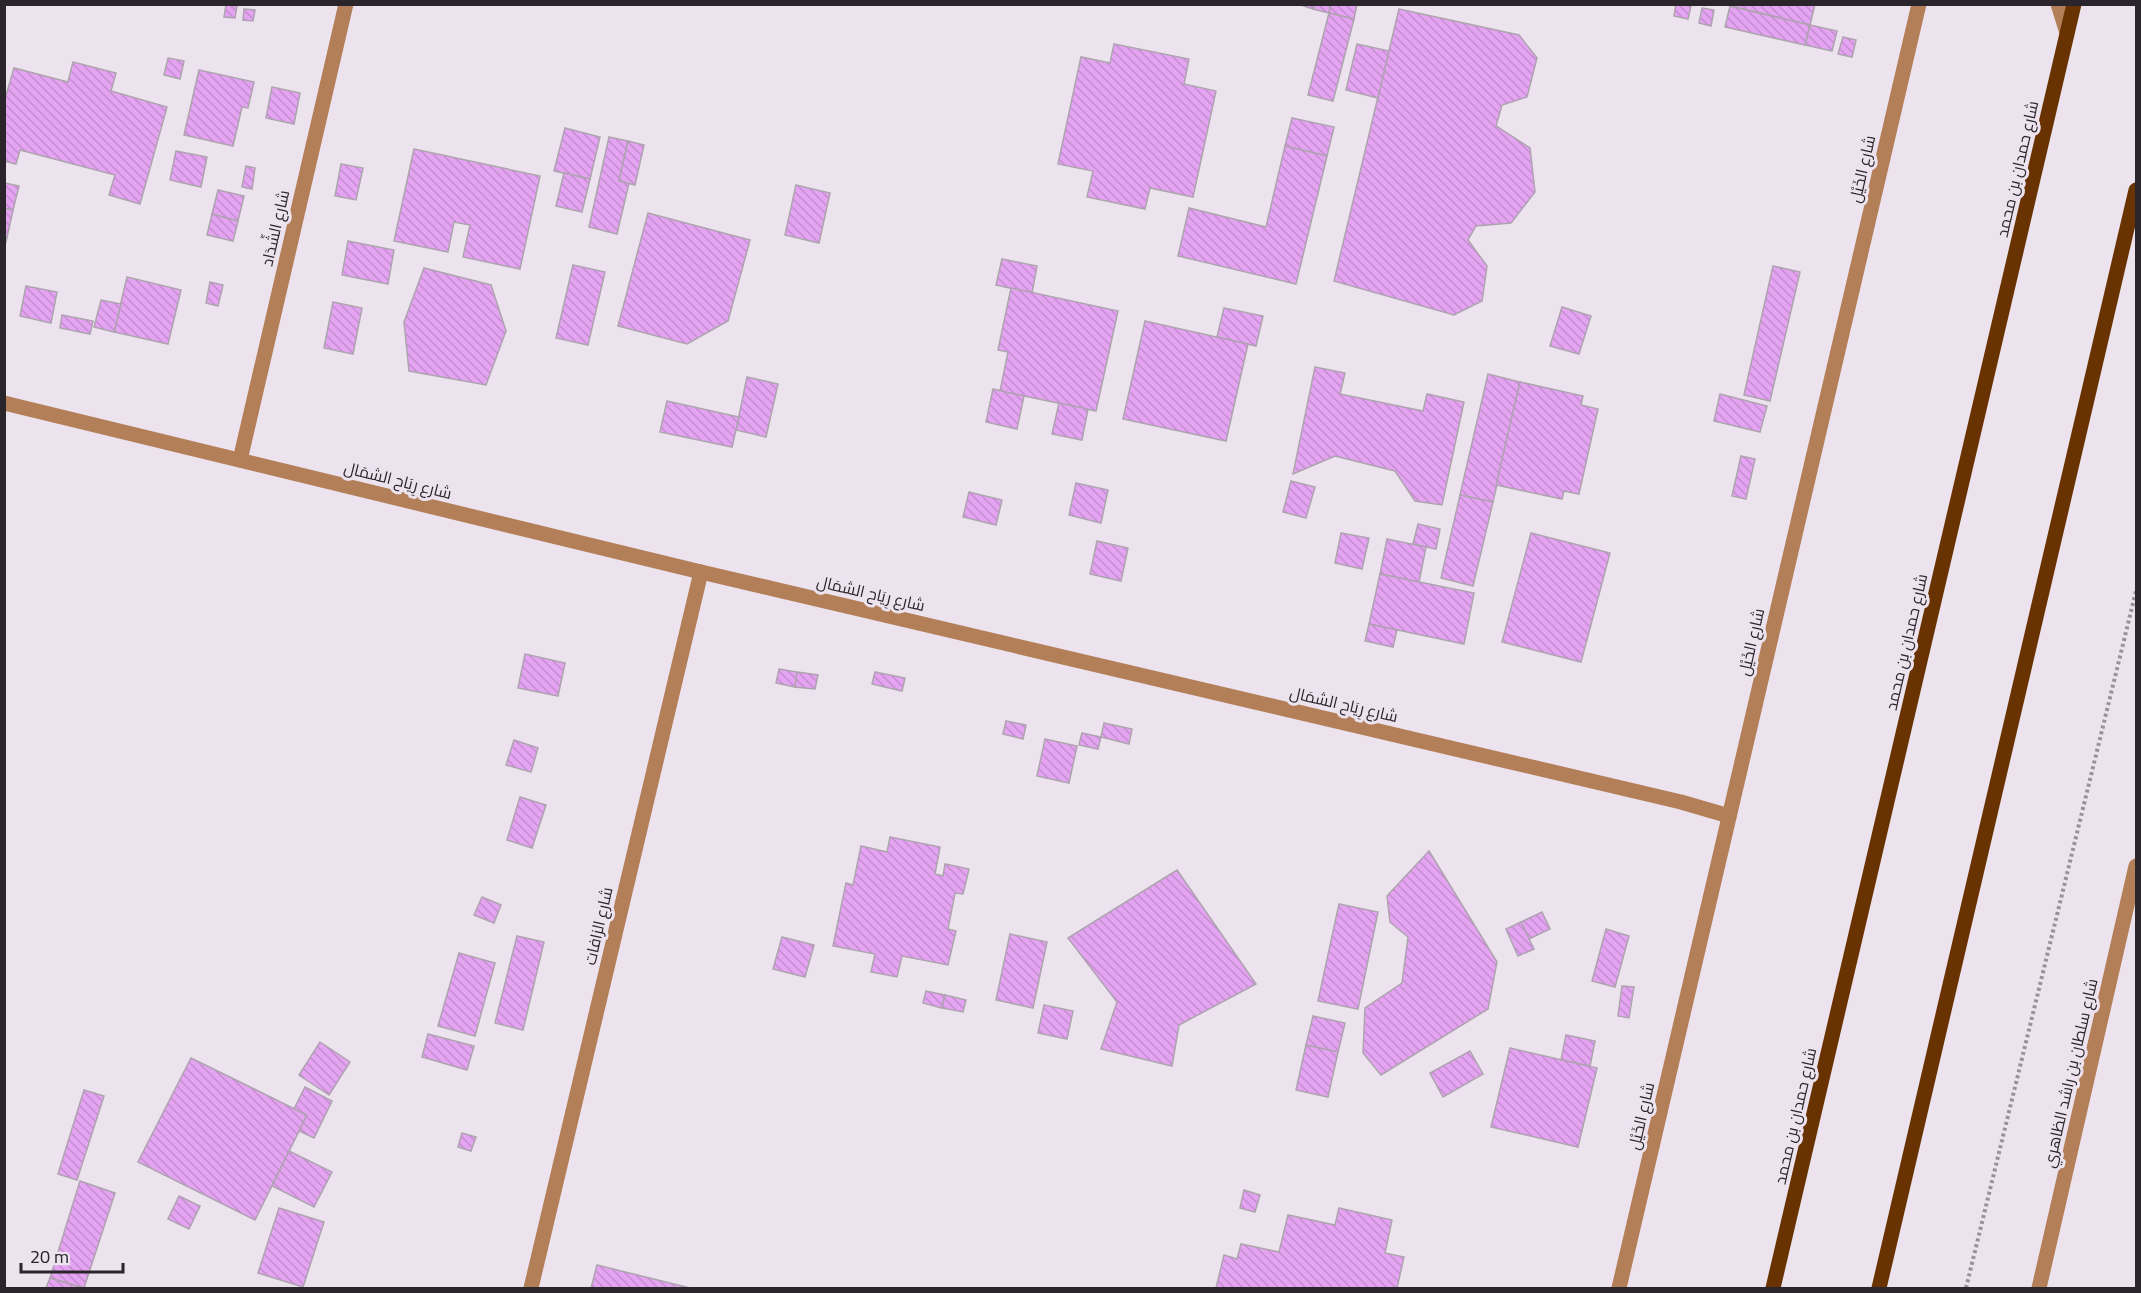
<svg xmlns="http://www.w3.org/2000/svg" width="2141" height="1293" font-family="Georgia,Cairo,serif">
  <defs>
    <pattern id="building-back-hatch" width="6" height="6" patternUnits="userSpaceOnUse" patternTransform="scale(1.5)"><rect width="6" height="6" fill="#e5a4f2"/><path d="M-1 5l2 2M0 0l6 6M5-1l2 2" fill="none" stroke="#c48dd0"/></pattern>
  </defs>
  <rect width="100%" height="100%" fill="#ede3ef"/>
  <g fill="url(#building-back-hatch)" stroke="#ada4af" stroke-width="1.5">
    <path d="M1298,4H1315L1313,9Z"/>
    <path d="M1315,4H1331L1329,13L1313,9Z"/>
    <path d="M1331,4H1357L1354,19L1329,13Z"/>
    <path d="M1676,4L1691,6L1688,19L1674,16Z"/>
    <path d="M1730,4H1815L1810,25L1730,6Z"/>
    <path d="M226,5L237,6L235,18L224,17Z"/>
    <path d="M1730,6L1810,25L1805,45L1725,27Z"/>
    <path d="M1702,8L1714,10L1711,26L1699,23Z"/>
    <path d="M244,9L255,10L253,21L243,20Z"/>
    <path d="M1399,9L1519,35L1537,58L1527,97L1502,105L1496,126L1530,148L1535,192L1511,223L1476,226L1468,240L1487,266L1482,301L1454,315L1334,281Z"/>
    <path d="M1329,13L1354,19L1333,101L1308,95Z"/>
    <path d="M1810,25L1837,31L1832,51L1805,45Z"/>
    <path d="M1843,37L1856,40L1852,57L1838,54Z"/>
    <path d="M1114,44L1189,59L1184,84L1216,91L1193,197L1150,188L1145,209L1087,197L1093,171L1058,164L1081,57L1110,63Z"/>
    <path d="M1357,44L1389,51L1378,98L1346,90Z"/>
    <path d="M168,58L184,61L180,79L164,75Z"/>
    <path d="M73,62L116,73L111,91L167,107L140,204L109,195L115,175L20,150L16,164L4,161V102L14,68L68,82Z"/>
    <path d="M199,70L254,82L248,108L242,107L233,146L184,135Z"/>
    <path d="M272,87L300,93L294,124L266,118Z"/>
    <path d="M1292,118L1334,127L1327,156L1285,146Z"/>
    <path d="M565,128L600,137L590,179L554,171Z"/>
    <path d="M609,137L628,141L619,181L629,183L617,234L589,227Z"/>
    <path d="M628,141L644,145L635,185L619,181Z"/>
    <path d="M1285,146L1327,156L1296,284L1178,256L1189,208L1266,227Z"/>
    <path d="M414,149L540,176L520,269L463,257L470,225L454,222L448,252L394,241Z"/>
    <path d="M176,151L207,157L201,187L170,180Z"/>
    <path d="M341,164L363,168L356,200L335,196Z"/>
    <path d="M246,166L255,168L252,189L242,187Z"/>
    <path d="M564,173L590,179L582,212L556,206Z"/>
    <path d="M5,183L19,186L13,210L4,208Z"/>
    <path d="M796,185L830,193L819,243L785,235Z"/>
    <path d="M218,190L244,196L238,221L212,214Z"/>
    <path d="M4,208L13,210L6,242L4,241Z"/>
    <path d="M648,213L750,240L728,321L687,344L618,326Z"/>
    <path d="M212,214L238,221L233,241L207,235Z"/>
    <path d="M348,241L394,250L388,284L342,275Z"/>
    <path d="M1002,259L1037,266L1032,293L996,285Z"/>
    <path d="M573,265L605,272L588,345L556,338Z"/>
    <path d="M1773,266L1800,272L1770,401L1744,395Z"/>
    <path d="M424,268L491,285L506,331L486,385L409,371L404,322Z"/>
    <path d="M127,277L181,290L168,344L114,332Z"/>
    <path d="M210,282L223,285L218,306L206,303Z"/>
    <path d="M26,286L57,292L51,323L20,316Z"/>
    <path d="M1011,288L1118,311L1096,411L1000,391L1008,352L998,350Z"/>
    <path d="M101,300L121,304L114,332L94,327Z"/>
    <path d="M333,302L362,308L353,354L324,348Z"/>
    <path d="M1562,307L1591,316L1579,354L1550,346Z"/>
    <path d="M1224,308L1263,316L1256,346L1217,337Z"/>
    <path d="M62,315L93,321L90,334L60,328Z"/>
    <path d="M1145,321L1248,344L1226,441L1123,419Z"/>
    <path d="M1315,367L1345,373L1340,394L1423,411L1427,394L1464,402L1442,505L1415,501L1395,471L1335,456L1293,474Z"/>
    <path d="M1488,374L1520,382L1493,502L1460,495Z"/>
    <path d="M747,377L778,384L766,437L736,430Z"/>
    <path d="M1520,382L1583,396L1581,405L1598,409L1579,494L1564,491L1562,499L1496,485Z"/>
    <path d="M993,389L1024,396L1017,429L986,422Z"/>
    <path d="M1720,394L1767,406L1760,432L1714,421Z"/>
    <path d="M667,401L739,417L732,447L660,432Z"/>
    <path d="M1059,403L1088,409L1082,440L1052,434Z"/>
    <path d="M1741,456L1755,459L1746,499L1732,496Z"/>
    <path d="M1291,481L1315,487L1306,518L1283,512Z"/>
    <path d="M1076,483L1108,490L1101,523L1069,515Z"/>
    <path d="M969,492L1002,500L996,525L963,517Z"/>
    <path d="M1460,495L1493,502L1473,586L1441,578Z"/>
    <path d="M1418,524L1440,529L1436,549L1413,544Z"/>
    <path d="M1341,533L1369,538L1362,569L1335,563Z"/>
    <path d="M1531,533L1610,553L1581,662L1502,642Z"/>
    <path d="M1387,539L1426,547L1419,582L1380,574Z"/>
    <path d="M1097,541L1128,548L1121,581L1090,574Z"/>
    <path d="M1380,574L1474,593L1464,644L1369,624Z"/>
    <path d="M1369,624L1397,630L1393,647L1365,641Z"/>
    <path d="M525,654L565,663L558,696L518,688Z"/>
    <path d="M779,669L797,672L795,687L776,683Z"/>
    <path d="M797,672L818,675L815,689L795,687Z"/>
    <path d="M875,672L905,678L902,691L872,684Z"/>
    <path d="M1006,721L1026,725L1023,739L1003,734Z"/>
    <path d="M1104,723L1132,729L1129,744L1101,737Z"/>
    <path d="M1082,733L1101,737L1098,749L1079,745Z"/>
    <path d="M1045,739L1077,746L1069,783L1037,776Z"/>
    <path d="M514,740L538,748L531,772L506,765Z"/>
    <path d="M520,797L546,805L532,848L507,840Z"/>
    <path d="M890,837L940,847L935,874L943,876L945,864L969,869L963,894L955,893L948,929L956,931L948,965L902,956L897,977L871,972L875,954L833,946L846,883L853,885L861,846L887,852Z"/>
    <path d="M1429,851L1497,962L1488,1009L1381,1075L1363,1053L1365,1008L1402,983L1408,937L1390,922L1387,896Z"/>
    <path d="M1177,870L1256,984L1179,1025L1172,1066L1101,1049L1117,1002L1068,938Z"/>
    <path d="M482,897L501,905L494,923L474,915Z"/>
    <path d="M1339,904L1378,912L1358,1009L1318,1001Z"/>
    <path d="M1542,912L1550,929L1529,939L1521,922Z"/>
    <path d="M1521,922L1534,949L1518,956L1506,929Z"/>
    <path d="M1606,929L1629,936L1615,987L1592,981Z"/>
    <path d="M1010,934L1047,942L1033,1008L996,1000Z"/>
    <path d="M517,936L544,942L523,1030L495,1023Z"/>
    <path d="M782,937L814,945L805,977L773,969Z"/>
    <path d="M459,953L495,963L475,1036L438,1026Z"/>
    <path d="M1622,986L1634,987L1629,1018L1618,1016Z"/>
    <path d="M926,991L945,995L942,1008L923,1003Z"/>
    <path d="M945,995L966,1000L963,1012L942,1008Z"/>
    <path d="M1044,1005L1073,1011L1067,1039L1038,1033Z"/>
    <path d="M1313,1016L1345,1023L1338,1052L1306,1045Z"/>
    <path d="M428,1034L474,1046L467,1070L422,1057Z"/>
    <path d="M1566,1035L1595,1041L1590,1066L1561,1060Z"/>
    <path d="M320,1042L350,1062L329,1095L299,1075Z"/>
    <path d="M1306,1045L1338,1052L1328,1097L1296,1090Z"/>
    <path d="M1510,1048L1597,1068L1578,1147L1491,1127Z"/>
    <path d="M1470,1051L1483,1074L1443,1097L1430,1073Z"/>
    <path d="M191,1058L307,1115L255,1220L138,1162Z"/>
    <path d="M305,1087L332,1101L314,1138L299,1131L307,1115L294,1109Z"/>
    <path d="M84,1090L104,1096L77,1180L58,1174Z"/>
    <path d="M462,1133L476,1137L471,1151L458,1147Z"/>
    <path d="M289,1151L332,1172L314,1207L272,1186Z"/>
    <path d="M80,1181L115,1193L84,1288L50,1278Z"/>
    <path d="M1244,1190L1260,1195L1255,1212L1240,1208Z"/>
    <path d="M179,1196L200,1206L189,1229L168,1219Z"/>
    <path d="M279,1208L324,1222L303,1287L258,1273Z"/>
    <path d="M1339,1208L1392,1220L1385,1253L1404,1257L1397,1288H1216L1224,1255L1237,1259L1241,1244L1279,1252L1288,1215L1335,1225Z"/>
    <path d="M597,1265L690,1288H591Z"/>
    <path d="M50,1278L83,1288H46Z"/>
  </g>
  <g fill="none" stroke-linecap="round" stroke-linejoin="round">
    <path stroke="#99919a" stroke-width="4" stroke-dasharray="3 3" stroke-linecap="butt" d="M1966,1288L2136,591"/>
    <g stroke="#b37f59" stroke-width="15">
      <path d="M2058,4L2067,33"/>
      <path d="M4,403L701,572L1681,802L1729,816"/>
      <path d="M240,460L346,4"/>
      <path d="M531,1288L701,572"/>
      <path d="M1619,1288L1919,4"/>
      <path d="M2039,1288L2136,866"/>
    </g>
    <g stroke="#683300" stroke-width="15">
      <path d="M1773,1288L2074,4"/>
      <path d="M1879,1288L2136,190"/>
    </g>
  </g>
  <g text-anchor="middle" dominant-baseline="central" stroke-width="6" stroke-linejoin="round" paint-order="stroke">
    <g font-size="16" fill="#29252a" stroke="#ede3ef">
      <text transform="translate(1862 169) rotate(-77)">شارع الخَيْل</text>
      <text transform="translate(2017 169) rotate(-77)">شارع حمدان بن محمد</text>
      <text transform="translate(275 228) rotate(-77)">شارع الشِّدَاد</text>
      <text transform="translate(398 480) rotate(14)">شارع رِيَاح الشمَال</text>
      <text transform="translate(871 593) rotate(13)">شارع رِيَاح الشمَال</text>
      <text transform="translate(1751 642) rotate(-77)">شارع الخَيْل</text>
      <text transform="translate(1906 642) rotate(-77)">شارع حمدان بن محمد</text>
      <text transform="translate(1344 704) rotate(13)">شارع رِيَاح الشمَال</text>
      <text transform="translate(598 926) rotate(-77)">شارع الزافات</text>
      <text transform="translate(2070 1073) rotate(-77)">شارع سلطان بن راشد الظاهري</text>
      <text transform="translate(1641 1116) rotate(-77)">شارع الخَيْل</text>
      <text transform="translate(1795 1116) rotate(-77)">شارع حمدان بن محمد</text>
    </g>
  </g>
  <rect width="2141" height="1293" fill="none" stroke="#29252a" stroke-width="12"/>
  <path d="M21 1263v9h102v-9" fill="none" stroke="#29252a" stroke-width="3"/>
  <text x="30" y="1263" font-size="18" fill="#29252a" stroke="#ede3ef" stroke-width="4.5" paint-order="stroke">20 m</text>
</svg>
